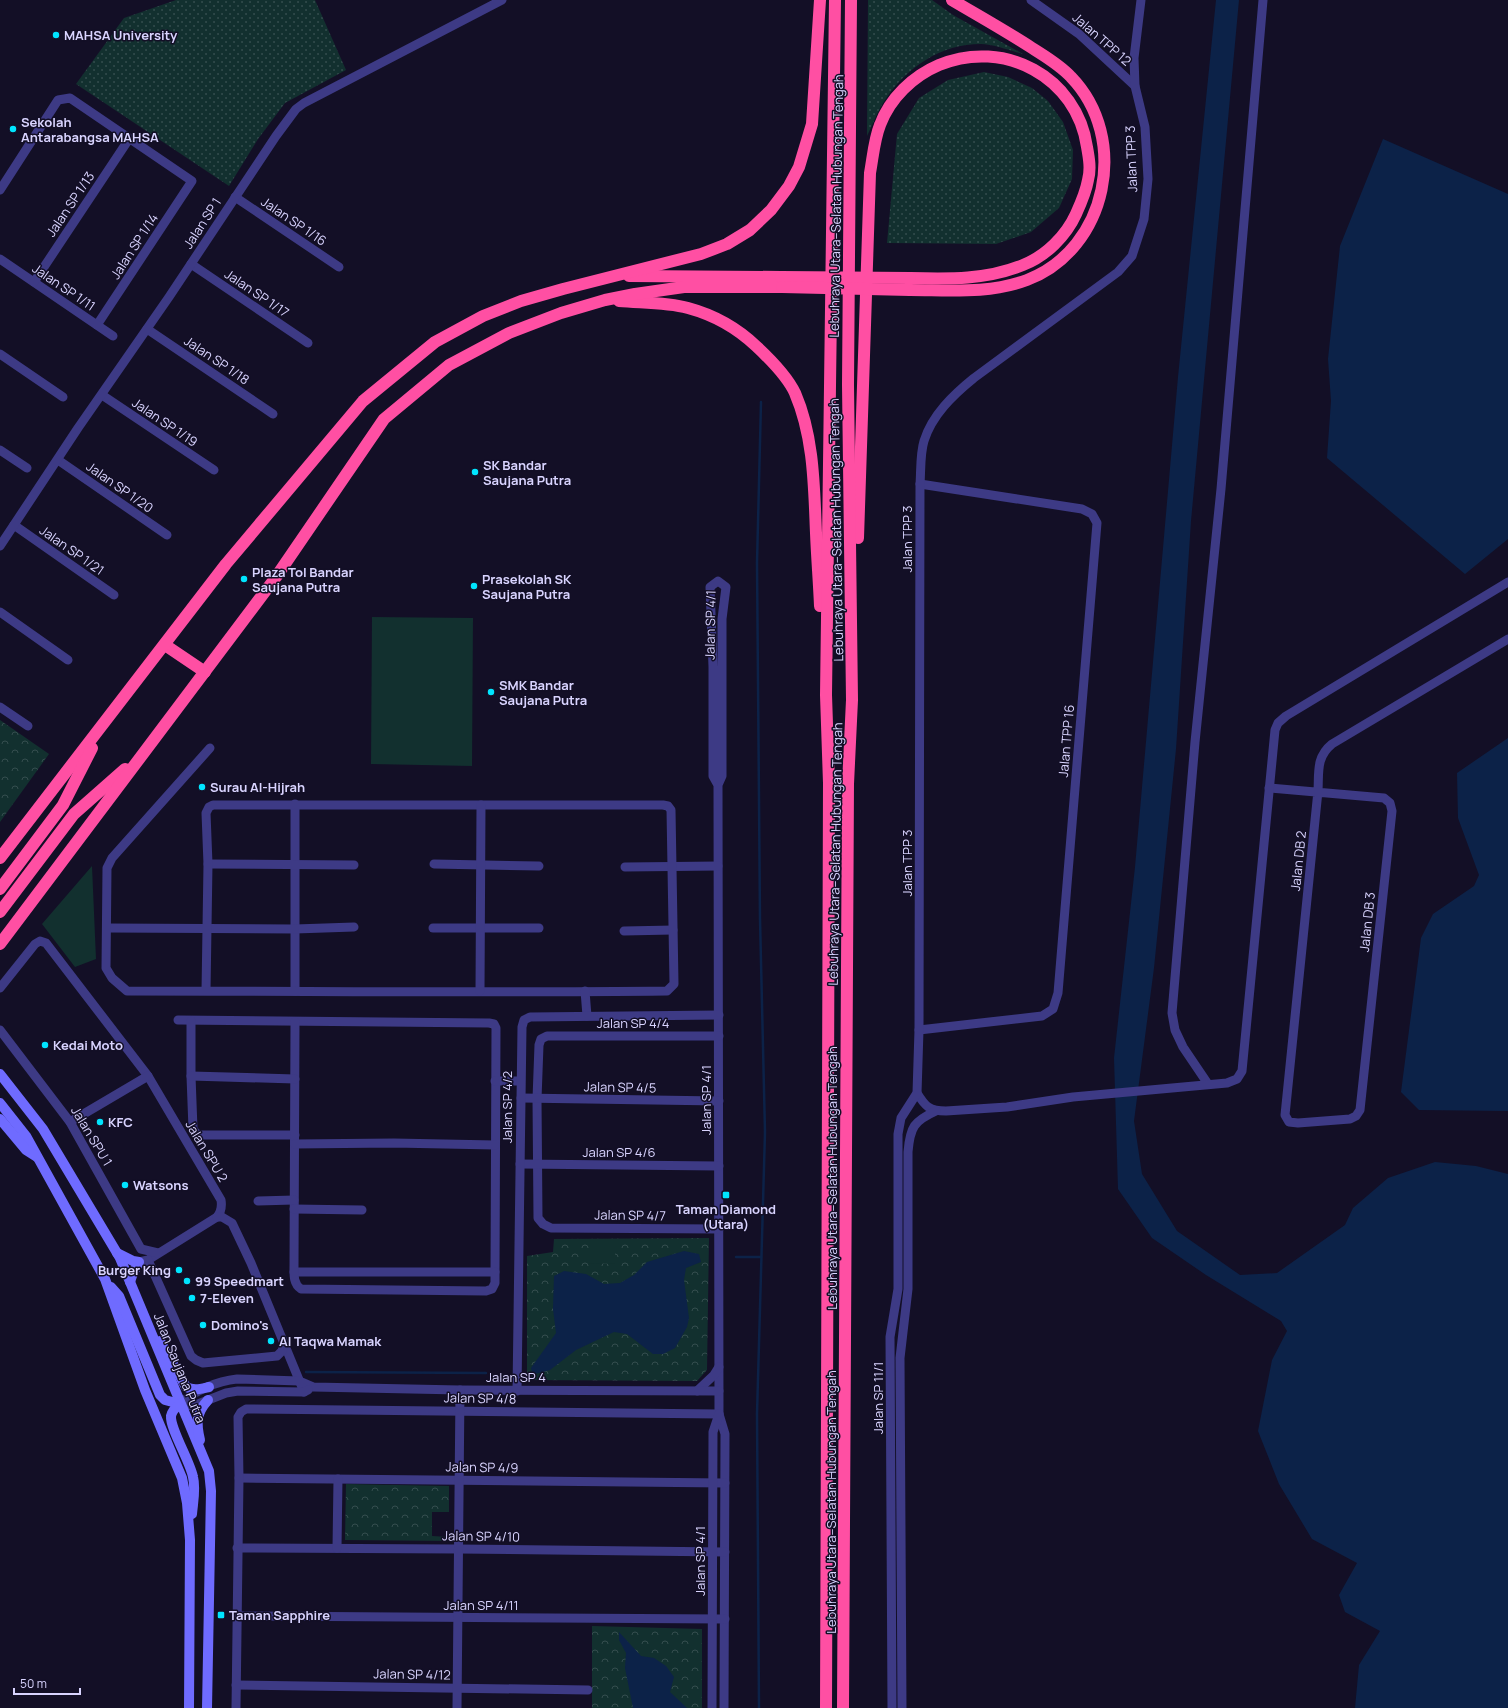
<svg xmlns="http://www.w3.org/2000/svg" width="1508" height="1708" font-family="Manrope,sans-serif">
  <defs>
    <pattern id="grass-dots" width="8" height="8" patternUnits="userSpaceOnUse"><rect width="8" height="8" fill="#12302f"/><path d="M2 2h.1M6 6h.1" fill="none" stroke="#344d4e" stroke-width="1.8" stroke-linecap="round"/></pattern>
    <pattern id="forest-crowns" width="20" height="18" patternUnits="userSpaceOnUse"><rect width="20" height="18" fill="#12302f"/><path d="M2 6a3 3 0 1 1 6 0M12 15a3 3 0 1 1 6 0" fill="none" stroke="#344d4e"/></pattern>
  </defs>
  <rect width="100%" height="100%" fill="#130f26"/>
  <g fill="url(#grass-dots)">
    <path d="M176,0H315L346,70L285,103L258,139L229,186L76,84L124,18Z"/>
    <path d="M868,0H932L953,15L1023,54C1011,51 993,44 981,44C941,44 907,67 885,100C878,110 873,124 867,136Z"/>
    <path d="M984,72L1008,77L1032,88L1048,101L1063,122L1073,150L1072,179L1059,208L1031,232L996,244L887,243L897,134L919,98L948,80Z"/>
  </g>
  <g fill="url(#forest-crowns)">
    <path d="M0,720L49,754L0,822Z"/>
    <path d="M709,1238L707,1370L697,1381L527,1380V1256L553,1252L554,1239Z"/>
    <path d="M346,1484L449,1486V1512H432V1536L448,1537V1541L345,1540Z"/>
    <path d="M592,1626L702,1629V1708H592Z"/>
  </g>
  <g fill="#12302f">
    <path d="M372,617L473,618L472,766L371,764Z"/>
    <path d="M92,866L96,959L75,967L42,924Z"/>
    <path d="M589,1243H615V1264L589,1263Z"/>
  </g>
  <g fill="#0c2248">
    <path d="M1216,0H1239L1191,521L1176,749L1154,968L1134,1121L1142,1174L1177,1231L1240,1275L1277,1273L1345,1225L1353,1208L1388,1178L1435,1162L1476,1166L1508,1174V1708H1355L1359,1665L1380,1631L1345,1612L1339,1595L1357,1563L1312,1539L1279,1484L1258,1431L1272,1360L1287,1331L1281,1321L1206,1275L1152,1238L1118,1189L1114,1058L1135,867L1178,377Z"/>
    <path d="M1383,139L1508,194V539L1465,574L1327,458L1331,401L1328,359L1340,246Z"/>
    <path d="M1508,738V1111L1419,1110L1401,1092L1421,938L1433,914L1474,886L1479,875L1458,818L1457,773Z"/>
    <path d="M684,1251L699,1254L701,1262L686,1268L684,1280L689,1318L687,1327L675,1348L663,1354H653L627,1334L614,1332L576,1350L550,1370L535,1374L532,1372L531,1368L556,1333L553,1309L554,1276L564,1271L586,1274L604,1284L620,1283L634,1275L647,1262Z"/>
    <path d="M619,1632L641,1656L654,1658L666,1666L674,1677L670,1692L687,1708H633L625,1668L626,1653L619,1640Z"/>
  </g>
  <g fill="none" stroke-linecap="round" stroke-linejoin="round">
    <g stroke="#0c2248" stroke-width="2.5">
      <path d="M736,1257H761"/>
      <path d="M306,1372L486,1373"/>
      <path d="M759,1708L757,1414L765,1132L760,919L757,563L761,402"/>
    </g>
    <g stroke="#3d3a85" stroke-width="9">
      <path d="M1031,0L1079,34L1135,86"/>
      <path d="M0,190L58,100L70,98L192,181L97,325"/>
      <path d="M235,197L339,267"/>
      <path d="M0,259L113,336"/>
      <path d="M191,264L308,343"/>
      <path d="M34,282L129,139"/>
      <path d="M147,329L273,414"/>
      <path d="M0,354L63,397"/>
      <path d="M102,395L214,470"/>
      <path d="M0,450L27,468"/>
      <path d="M58,460L167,535"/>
      <path d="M14,525L114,595"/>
      <path d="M0,546L78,428L169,297L276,136L296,109L304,103L502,0"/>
      <path d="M0,612L68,660"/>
      <path d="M0,707L28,726"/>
      <path d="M718,785L713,776V667L710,587L718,581L726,587L722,619V776L718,785L719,1414L725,1434L724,1708"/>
      <path d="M1269,788L1384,798L1390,803L1392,811L1360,1110L1356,1116L1350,1119L1298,1123L1289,1122L1285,1115L1318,791C1319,772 1316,757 1332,744L1508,639"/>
      <path d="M295,804V991"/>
      <path d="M208,864L354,865"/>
      <path d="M434,864L539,866"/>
      <path d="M625,867L718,866"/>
      <path d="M108,928L295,929L354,927"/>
      <path d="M433,928H539"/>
      <path d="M624,931L673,930"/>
      <path d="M0,988L35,944L40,941L46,943L148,1076L221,1200C222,1206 221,1212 217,1217L148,1260L139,1262"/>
      <path d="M206,991L208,864L206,813L209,807L213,805H663L668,806L671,810L674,984L667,991C487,993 307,991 127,991L112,978L106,968L107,868L112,858L210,748"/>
      <path d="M480,991L481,805"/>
      <path d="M585,991L587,1016"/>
      <path d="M178,1020L489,1023L494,1024L496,1028L495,1272H294"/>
      <path d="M191,1021V1076L193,1129L196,1133L200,1135H295"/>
      <path d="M295,1022L294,1266C294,1274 293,1284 301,1289L486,1291L492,1289L495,1283V1272"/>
      <path d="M0,1030L70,1122L141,1249L158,1253"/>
      <path d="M919,1030L1042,1016L1053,1009L1058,993L1097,523L1092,514L1082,509L920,484"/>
      <path d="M719,1036H547L541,1039L539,1045L537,1099L538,1218L543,1224L551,1228L719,1229"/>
      <path d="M191,1076L295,1079"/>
      <path d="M495,1081H520"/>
      <path d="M1208,1084L1183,1047L1175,1030L1172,1013L1195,742L1221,489L1263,0"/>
      <path d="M917,1093C925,1106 929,1111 946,1111L1007,1107L1073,1097L1227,1083L1237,1079L1242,1071L1275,730L1278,723L1286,716L1508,582"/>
      <path d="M521,1098L719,1101"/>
      <path d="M70,1122L148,1076"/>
      <path d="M295,1144L394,1143L495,1145"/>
      <path d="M520,1164L719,1166"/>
      <path d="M258,1201L294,1200"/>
      <path d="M294,1209L362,1210"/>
      <path d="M217,1217H222L232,1223L251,1263L304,1392"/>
      <path d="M148,1260L191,1356L196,1360L203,1363L277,1356L282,1351L284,1344"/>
      <path d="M517,1391L522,1027L524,1020L530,1017L719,1015"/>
      <path d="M697,1391L714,1375L719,1367"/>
      <path d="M180,1404C194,1391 217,1381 237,1379L299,1381L313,1387L460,1390L719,1391"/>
      <path d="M180,1404L193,1406L226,1393L238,1391L304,1392L308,1390"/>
      <path d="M239,1478L725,1483"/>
      <path d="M237,1548L458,1549L725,1552"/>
      <path d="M337,1548L338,1479"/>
      <path d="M236,1616L725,1619"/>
      <path d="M236,1685L588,1690"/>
      <path d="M236,1708L239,1478L238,1417L241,1412L246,1409L719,1414"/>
      <path d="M457,1708L460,1390"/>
      <path d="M712,1708L713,1432L719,1414"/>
      <path d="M892,1708L890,1337L898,1289V1134L901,1118L917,1093L919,1030L920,484C921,471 920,454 924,441C932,415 953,395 974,378L1118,272L1132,256L1144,219L1148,179L1145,127L1135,86L1134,58L1141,0"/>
      <path d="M902,1708L900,1358L908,1289V1152C910,1127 914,1121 936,1111"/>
    </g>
    <g stroke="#6f6bff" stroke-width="10">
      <path d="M0,1074L43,1129L120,1258L209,1471L211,1491L207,1708"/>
      <path d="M0,1103L26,1136L105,1279L145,1390L182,1478L187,1503L190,1540L189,1708"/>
      <path d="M0,1119L26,1150L37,1157"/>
      <path d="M117,1253L133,1261L139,1262L133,1273L130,1282"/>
      <path d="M111,1287L119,1296L160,1395L165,1400L180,1404"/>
      <path d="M160,1341L186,1387C194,1391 200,1389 209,1387"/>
      <path d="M180,1404C176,1407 172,1411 171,1416C170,1429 190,1461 193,1477C196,1489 193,1502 192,1514"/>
      <path d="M200,1440C196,1423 196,1413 208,1400"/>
    </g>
    <g stroke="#ff4fa3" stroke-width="12">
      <path d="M629,276L781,277"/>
      <path d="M910,290C949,290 990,294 1027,280C1108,249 1130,138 1071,77C1060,65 1046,57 1032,48C1006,31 979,16 952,0"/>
      <path d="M619,301C642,303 666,302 688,308C714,315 737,328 756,346C770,359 787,376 795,393C814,437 814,486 816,533C817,558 819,582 820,606"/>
      <path d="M858,538L870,173C873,157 874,140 880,125C890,98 913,76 939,65C1004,38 1077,77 1087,147C1089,158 1091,169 1088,180C1086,192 1081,203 1076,214C1066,236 1046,256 1023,265C987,280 949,279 910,278"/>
      <path d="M165,645L205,672"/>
      <path d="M0,858L226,564L363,401L435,342L483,316L521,301L563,289L701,254L727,244L750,230L771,210L789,186L799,167L812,124L820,0"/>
      <path d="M0,889L63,805L92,748"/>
      <path d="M0,912L74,814L125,769"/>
      <path d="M0,944L276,577L384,419L449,365L509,333L561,313L605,300L635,294L684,287H782"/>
      <path d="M826,1708L829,783L826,695L835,0"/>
      <path d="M843,1708L848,784L852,700L848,385L851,0"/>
    </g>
    <g stroke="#ff4fa3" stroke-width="12">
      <path d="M781,277L910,278"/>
      <path d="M782,287L910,290"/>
    </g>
  </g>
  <g fill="#00e5ff" stroke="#130f26" stroke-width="1.5">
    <circle cx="56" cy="35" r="4"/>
    <circle cx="13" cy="129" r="4"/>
    <circle cx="475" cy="472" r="4"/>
    <circle cx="244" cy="579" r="4"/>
    <circle cx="474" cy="586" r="4"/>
    <circle cx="491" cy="692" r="4"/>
    <circle cx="202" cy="787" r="4"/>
    <circle cx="45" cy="1045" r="4"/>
    <circle cx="100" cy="1122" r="4"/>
    <circle cx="125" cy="1185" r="4"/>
    <rect x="722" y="1191" width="8" height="8" rx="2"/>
    <circle cx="179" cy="1270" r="4"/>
    <circle cx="187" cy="1281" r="4"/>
    <circle cx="192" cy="1298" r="4"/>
    <circle cx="203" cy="1325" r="4"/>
    <circle cx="271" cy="1341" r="4"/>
    <rect x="217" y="1611" width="8" height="8" rx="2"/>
  </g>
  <g text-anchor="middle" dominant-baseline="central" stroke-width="3" stroke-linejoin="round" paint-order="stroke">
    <g font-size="13" font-weight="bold" fill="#d9d4ff" stroke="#130f26" text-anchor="start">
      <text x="64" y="35">MAHSA University</text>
      <text x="21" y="122">Sekolah<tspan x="21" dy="15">Antarabangsa MAHSA</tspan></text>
      <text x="483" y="465">SK Bandar<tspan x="483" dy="15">Saujana Putra</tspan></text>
      <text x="252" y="572">Plaza Tol Bandar<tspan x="252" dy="15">Saujana Putra</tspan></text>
      <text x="482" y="579">Prasekolah SK<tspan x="482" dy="15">Saujana Putra</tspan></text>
      <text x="499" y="685">SMK Bandar<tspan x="499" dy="15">Saujana Putra</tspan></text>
      <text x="210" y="787">Surau Al-Hijrah</text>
      <text x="53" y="1045">Kedai Moto</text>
      <text x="108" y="1122">KFC</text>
      <text x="133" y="1185">Watsons</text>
      <text x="726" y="1209" text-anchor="middle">Taman Diamond<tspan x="726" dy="15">(Utara)</tspan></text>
      <text x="171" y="1270" text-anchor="end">Burger King</text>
      <text x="195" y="1281">99 Speedmart</text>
      <text x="200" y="1298">7-Eleven</text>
      <text x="211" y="1325">Domino's</text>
      <text x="279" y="1341">Al Taqwa Mamak</text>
      <text x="229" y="1615">Taman Sapphire</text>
    </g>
    <g font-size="13" fill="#d9d4ff" stroke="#130f26">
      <text transform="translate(1102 39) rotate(41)">Jalan TPP 12</text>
      <text transform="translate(1131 159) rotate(-92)">Jalan TPP 3</text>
      <text transform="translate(70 204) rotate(-56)">Jalan SP 1/13</text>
      <text transform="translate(836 206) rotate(-89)">Lebuhraya Utara–Selatan Hubungan Tengah</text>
      <text transform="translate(294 221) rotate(34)">Jalan SP 1/16</text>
      <text transform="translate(202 223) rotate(-57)">Jalan SP 1</text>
      <text transform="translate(134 246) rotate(-57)">Jalan SP 1/14</text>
      <text transform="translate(64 287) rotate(34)">Jalan SP 1/11</text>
      <text transform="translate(257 293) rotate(34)">Jalan SP 1/17</text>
      <text transform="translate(217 360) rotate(34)">Jalan SP 1/18</text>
      <text transform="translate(165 422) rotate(34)">Jalan SP 1/19</text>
      <text transform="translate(120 487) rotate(35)">Jalan SP 1/20</text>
      <text transform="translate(836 530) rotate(-91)">Lebuhraya Utara–Selatan Hubungan Tengah</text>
      <text transform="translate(907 539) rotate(-90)">Jalan TPP 3</text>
      <text transform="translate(72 550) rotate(35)">Jalan SP 1/21</text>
      <text transform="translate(710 625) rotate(-89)">Jalan SP 4/1</text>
      <text transform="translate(1066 741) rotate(-85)">Jalan TPP 16</text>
      <text transform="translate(835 854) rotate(-89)">Lebuhraya Utara–Selatan Hubungan Tengah</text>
      <text transform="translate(1298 861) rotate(-84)">Jalan DB 2</text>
      <text transform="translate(907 863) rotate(-90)">Jalan TPP 3</text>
      <text transform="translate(1367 922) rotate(-84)">Jalan DB 3</text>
      <text x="633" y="1023">Jalan SP 4/4</text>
      <text transform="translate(620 1087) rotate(1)">Jalan SP 4/5</text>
      <text transform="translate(706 1100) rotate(-90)">Jalan SP 4/1</text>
      <text transform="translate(507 1107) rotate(-90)">Jalan SP 4/2</text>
      <text transform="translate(92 1136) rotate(59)">Jalan SPU 1</text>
      <text transform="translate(207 1151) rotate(59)">Jalan SPU 2</text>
      <text x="619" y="1152">Jalan SP 4/6</text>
      <text transform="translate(832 1178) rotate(-90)">Lebuhraya Utara–Selatan Hubungan Tengah</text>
      <text transform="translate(630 1215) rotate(1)">Jalan SP 4/7</text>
      <text transform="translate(180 1368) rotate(68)">Jalan Saujana Putra</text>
      <text x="516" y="1377">Jalan SP 4</text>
      <text transform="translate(480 1398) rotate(1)">Jalan SP 4/8</text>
      <text transform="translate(878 1398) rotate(-90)">Jalan SP 11/1</text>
      <text transform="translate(482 1467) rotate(1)">Jalan SP 4/9</text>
      <text transform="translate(831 1502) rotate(-90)">Lebuhraya Utara–Selatan Hubungan Tengah</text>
      <text transform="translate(481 1536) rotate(1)">Jalan SP 4/10</text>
      <text transform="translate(700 1561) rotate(-90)">Jalan SP 4/1</text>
      <text x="481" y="1605">Jalan SP 4/11</text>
      <text transform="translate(412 1674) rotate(1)">Jalan SP 4/12</text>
    </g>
  </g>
  <path d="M14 1688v6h66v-6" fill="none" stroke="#d9d4ff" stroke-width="2"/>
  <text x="20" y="1688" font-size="12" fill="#d9d4ff" stroke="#130f26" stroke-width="3" paint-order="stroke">50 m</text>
</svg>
